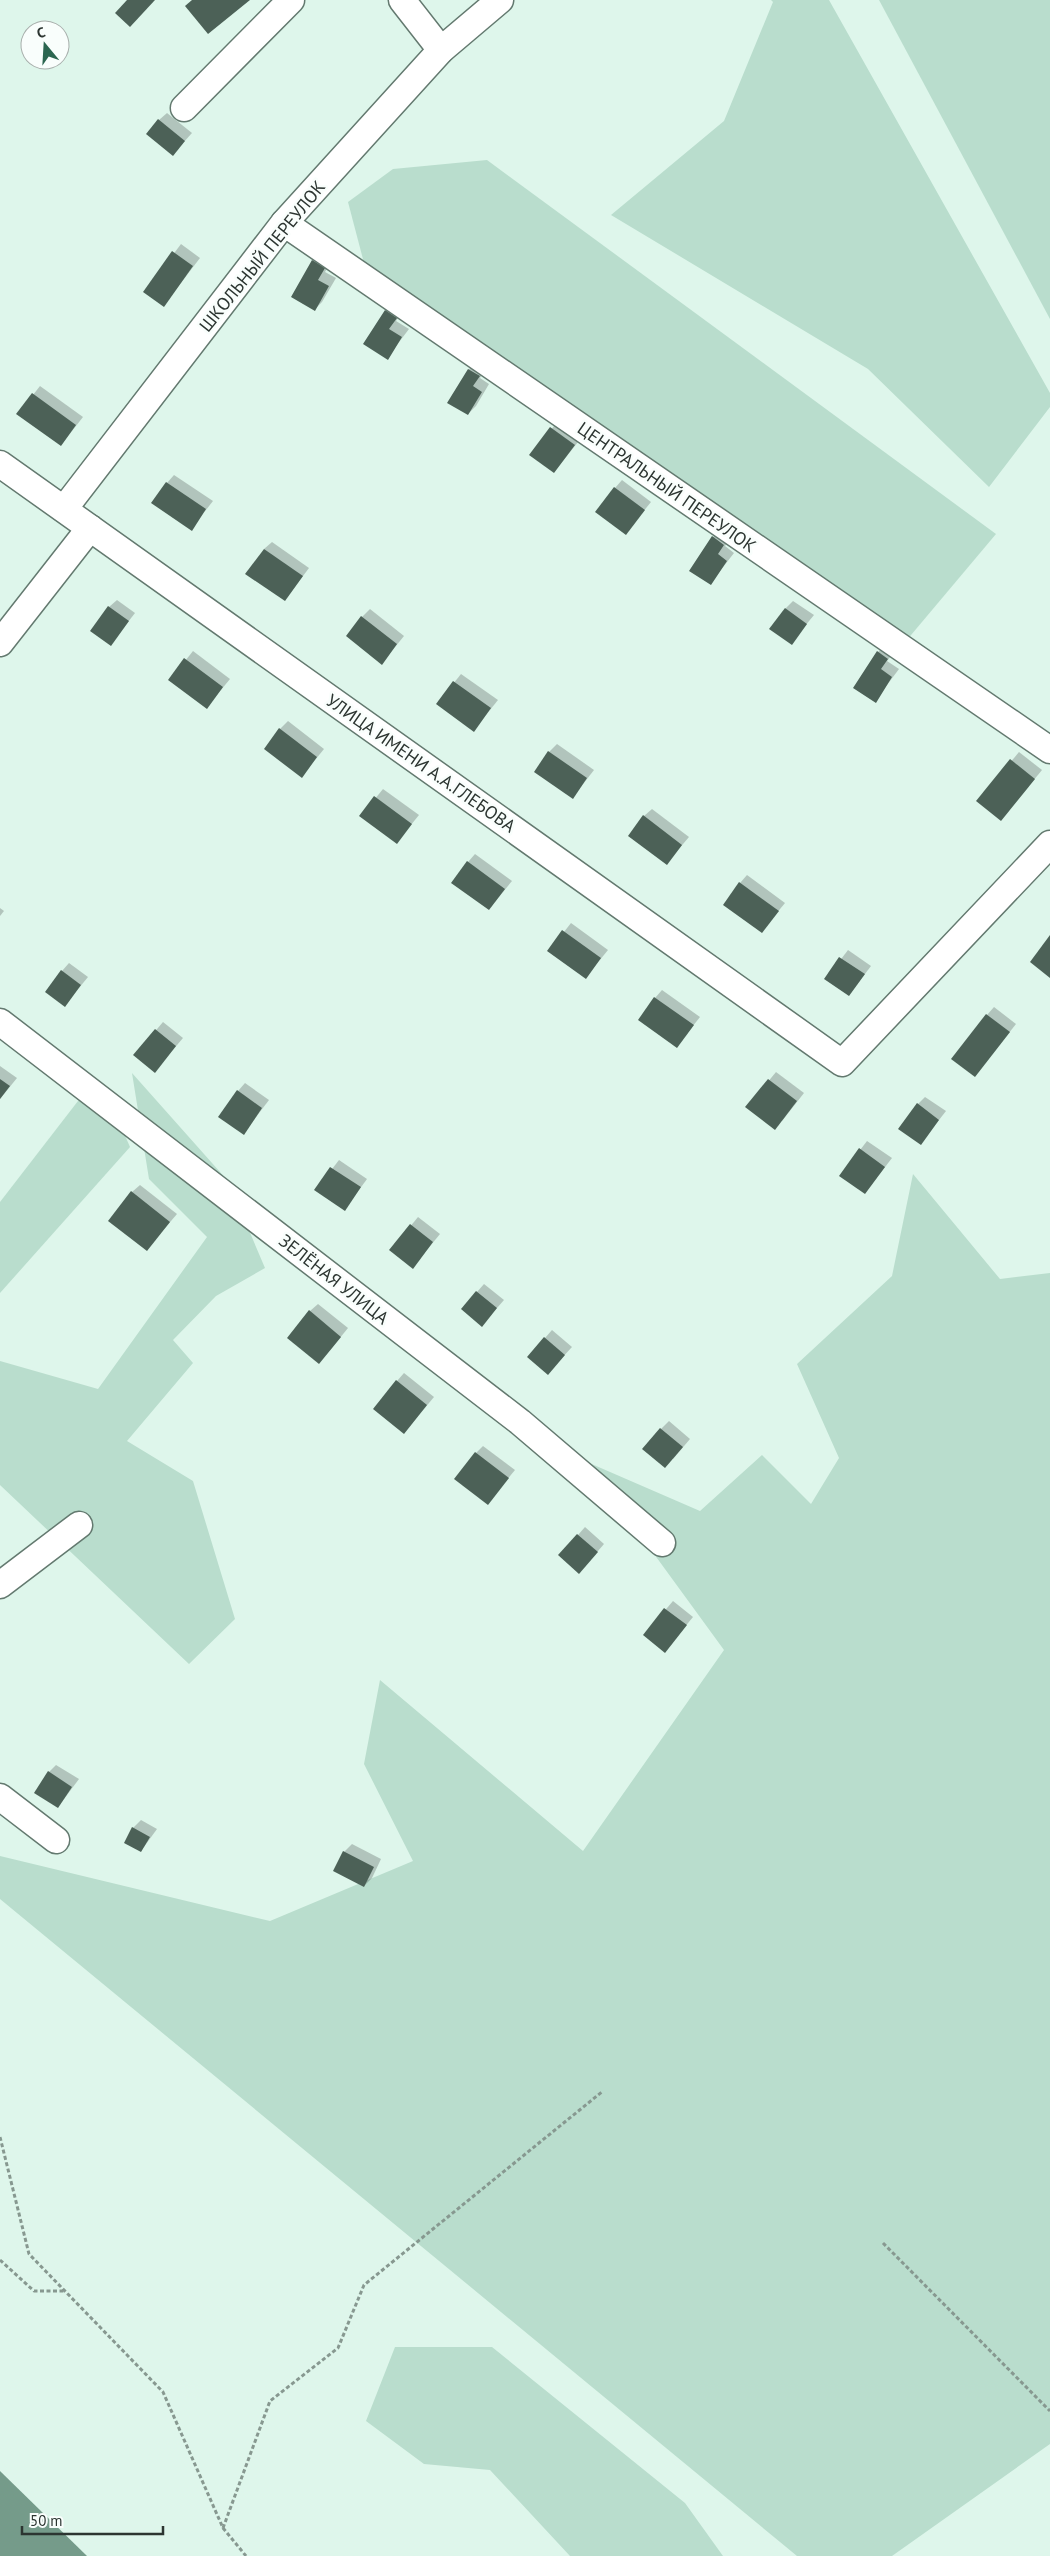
<svg xmlns="http://www.w3.org/2000/svg" width="1050" height="2556" font-family="'PT Sans',sans-serif">
  <rect width="100%" height="100%" fill="#def6eb"/>
  <g fill="#b9ddcd">
    <path d="M771,0H829L1050,393V407L989,487L868,369L611,215L724,121L773,2Z"/>
    <path d="M879,0H1050V319Z"/>
    <path d="M487,160L996,534L906,641L364,263L348,202L393,169Z"/>
    <path d="M132,1073L228,1181L265,1268L216,1296L173,1340L193,1363L127,1441L193,1481L235,1619L189,1664L0,1485V1361L98,1389L207,1237L149,1179Z"/>
    <path d="M104,1088L130,1147L0,1293V1202L78,1101Z"/>
    <path d="M913,1174L1000,1279L1050,1273V2444L892,2556H797L0,1899V1856L270,1921L413,1861L364,1764L380,1680L583,1851L724,1650L587,1462L700,1511L762,1455L811,1504L839,1458L797,1364L892,1276Z"/>
    <path d="M395,2347H492L685,2503L723,2556H570L490,2470L424,2464L366,2421Z"/>
  </g>
  <path fill="#759b8a" d="M0,2471L87,2556H0Z"/>
  <g fill="#0003">
    <path d="M167,113L192,133L173,154L159,120Z"/>
    <path d="M181,244L200,258L164,305L145,292Z"/>
    <path d="M321,253L332,260L325,272L336,278L322,302L315,309L313,261Z"/>
    <path d="M393,303L403,310L396,321L409,329L387,358L386,311Z"/>
    <path d="M477,362L486,368L480,378L489,384L476,406L468,414L449,402L469,369Z"/>
    <path d="M40,386L83,417L61,445L18,414Z"/>
    <path d="M559,420L582,437L554,472L531,454Z"/>
    <path d="M174,475L213,501L191,529L167,483Z"/>
    <path d="M622,480L651,502L626,533L615,488Z"/>
    <path d="M720,530L731,537L725,546L734,553L710,584L713,537Z"/>
    <path d="M272,542L309,568L285,600L264,549Z"/>
    <path d="M117,600L135,613L111,644L109,607Z"/>
    <path d="M793,601L814,615L791,643L786,608Z"/>
    <path d="M370,609L404,636L382,663L362,617Z"/>
    <path d="M885,645L895,651L887,661L899,669L875,701L878,652Z"/>
    <path d="M193,651L230,679L207,707L170,680Z"/>
    <path d="M461,674L498,700L474,730L437,704Z"/>
    <path d="M288,721L324,749L302,776L280,729Z"/>
    <path d="M557,744L594,770L573,797L549,752Z"/>
    <path d="M1019,752L1042,770L1001,820L978,801Z"/>
    <path d="M383,789L419,815L397,842L361,816Z"/>
    <path d="M652,809L689,837L666,864L644,816Z"/>
    <path d="M475,854L512,881L489,909L468,862Z"/>
    <path d="M747,875L785,903L762,931L740,883Z"/>
    <path d="M0,908L4,911L0,916Z"/>
    <path d="M571,923L608,950L586,977L549,951Z"/>
    <path d="M848,950L871,966L849,995L826,979Z"/>
    <path d="M69,963L88,977L65,1005L62,971Z"/>
    <path d="M662,990L700,1017L677,1046L655,998Z"/>
    <path d="M994,1007L1016,1024L975,1076L987,1015Z"/>
    <path d="M163,1022L183,1038L155,1071L135,1055Z"/>
    <path d="M0,1066L17,1078L0,1099Z"/>
    <path d="M776,1072L804,1093L782,1121L747,1107Z"/>
    <path d="M245,1083L269,1100L244,1133L238,1091Z"/>
    <path d="M925,1097L946,1111L921,1143L918,1104Z"/>
    <path d="M867,1141L892,1158L865,1193L841,1175Z"/>
    <path d="M339,1160L367,1179L345,1209L316,1190Z"/>
    <path d="M140,1185L177,1214L147,1249L132,1192Z"/>
    <path d="M418,1217L440,1234L413,1267L391,1250Z"/>
    <path d="M484,1284L504,1300L482,1325L462,1309Z"/>
    <path d="M318,1304L348,1328L326,1355L310,1311Z"/>
    <path d="M552,1330L572,1347L548,1373L545,1338Z"/>
    <path d="M404,1373L434,1397L404,1433L397,1381Z"/>
    <path d="M669,1421L690,1439L673,1459L661,1429Z"/>
    <path d="M483,1446L515,1470L488,1503L476,1453Z"/>
    <path d="M585,1527L604,1544L586,1565L578,1535Z"/>
    <path d="M673,1601L693,1617L665,1651L644,1635Z"/>
    <path d="M56,1765L79,1779L58,1807L49,1772Z"/>
    <path d="M141,1820L157,1829L141,1851L133,1828Z"/>
    <path d="M352,1844L381,1859L372,1878L364,1886L344,1852Z"/>
  </g>
  <g fill="#4c6157">
    <path d="M127,0H155L130,27L115,13Z"/>
    <path d="M192,0H250L208,34L185,6Z"/>
    <path d="M158,119L185,141L173,156L146,134Z"/>
    <path d="M172,251L193,266L164,307L143,292Z"/>
    <path d="M312,260L325,268L318,280L329,286L315,311L291,297Z"/>
    <path d="M385,310L397,318L389,329L402,337L388,360L363,344Z"/>
    <path d="M468,369L480,376L473,386L482,392L468,415L447,403Z"/>
    <path d="M32,393L76,425L61,446L16,414Z"/>
    <path d="M550,427L575,445L554,473L529,455Z"/>
    <path d="M166,482L206,509L192,531L151,503Z"/>
    <path d="M614,487L645,510L626,535L595,512Z"/>
    <path d="M712,536L724,545L718,554L727,561L711,585L689,571Z"/>
    <path d="M264,549L303,576L285,601L245,574Z"/>
    <path d="M108,606L129,621L111,646L90,631Z"/>
    <path d="M785,608L807,624L792,645L769,629Z"/>
    <path d="M361,616L397,644L382,665L346,636Z"/>
    <path d="M877,651L888,659L881,669L892,677L876,703L853,688Z"/>
    <path d="M184,658L223,687L207,709L168,680Z"/>
    <path d="M453,681L491,708L474,732L436,704Z"/>
    <path d="M279,728L317,757L302,778L264,749Z"/>
    <path d="M548,751L587,778L573,799L534,772Z"/>
    <path d="M1010,759L1035,779L1001,821L976,801Z"/>
    <path d="M374,796L412,824L397,844L359,816Z"/>
    <path d="M643,815L682,845L667,865L628,836Z"/>
    <path d="M467,861L505,889L489,910L451,883Z"/>
    <path d="M739,882L779,911L762,933L723,905Z"/>
    <path d="M562,930L601,958L586,979L547,951Z"/>
    <path d="M1050,935V978L1030,962Z"/>
    <path d="M839,957L865,974L849,996L824,979Z"/>
    <path d="M61,970L81,985L65,1007L45,992Z"/>
    <path d="M654,997L694,1025L677,1048L638,1020Z"/>
    <path d="M986,1014L1010,1032L975,1077L951,1059Z"/>
    <path d="M155,1029L176,1046L155,1073L133,1055Z"/>
    <path d="M0,1079L10,1086L0,1099Z"/>
    <path d="M768,1079L797,1101L775,1130L745,1107Z"/>
    <path d="M237,1090L262,1108L244,1135L218,1117Z"/>
    <path d="M917,1103L939,1120L921,1145L898,1129Z"/>
    <path d="M859,1148L885,1167L865,1194L839,1176Z"/>
    <path d="M330,1167L361,1187L345,1211L314,1190Z"/>
    <path d="M131,1191L170,1222L147,1251L108,1221Z"/>
    <path d="M410,1224L433,1242L413,1269L389,1250Z"/>
    <path d="M476,1291L497,1308L482,1327L461,1309Z"/>
    <path d="M309,1310L341,1337L319,1364L287,1338Z"/>
    <path d="M544,1337L565,1355L548,1375L527,1357Z"/>
    <path d="M396,1380L427,1405L404,1434L373,1409Z"/>
    <path d="M660,1428L683,1447L665,1468L642,1449Z"/>
    <path d="M475,1452L509,1478L488,1505L454,1479Z"/>
    <path d="M577,1534L598,1552L579,1574L558,1555Z"/>
    <path d="M664,1608L687,1625L665,1653L643,1635Z"/>
    <path d="M48,1771L72,1787L58,1808L34,1793Z"/>
    <path d="M132,1827L150,1837L141,1852L124,1843Z"/>
    <path d="M343,1851L374,1867L364,1887L333,1871Z"/>
  </g>
  <g fill="none" stroke-linecap="round" stroke-linejoin="round">
    <defs>
      <g id="minor">
        <path d="M402,0L441,50"/>
        <path d="M184,108L291,0"/>
        <path d="M284,223L1050,750"/>
        <path d="M0,464L842,1063L1050,844"/>
        <path d="M64,509L284,223L441,50L500,0"/>
        <path d="M0,643L90,528"/>
        <path d="M0,1022L520,1422L662,1543"/>
        <path d="M0,1585L79,1525"/>
        <path d="M0,1797L56,1840"/>
      </g>
    </defs>
    <use href="#minor" stroke="#63796f" stroke-width="29"/>
    <g stroke="#879890" stroke-width="3" stroke-dasharray="4 2.5" stroke-linecap="butt">
      <path d="M0,2137L29,2254L163,2392L223,2528L246,2556"/>
      <path d="M883,2243L1050,2411"/>
      <path d="M0,2260L34,2291H65"/>
      <path d="M223,2528L270,2401L338,2348L364,2285L603,2091"/>
    </g>
    <use href="#minor" stroke="#fff" stroke-width="26"/>
  </g>
  <g text-anchor="middle" dominant-baseline="central" stroke-width="5" stroke-linejoin="round" paint-order="stroke">
    <g font-size="18" fill="#2c3531" stroke="#f9fefc">
      <text transform="translate(262 256) rotate(-51)">ШКОЛЬНЫЙ ПЕРЕУЛОК</text>
      <text transform="translate(667 487) rotate(35)">ЦЕНТРАЛЬНЫЙ ПЕРЕУЛОК</text>
      <text transform="translate(421 763) rotate(35)">УЛИЦА ИМЕНИ А.А.ГЛЕБОВА</text>
      <text transform="translate(334 1279) rotate(38)">ЗЕЛЁНАЯ УЛИЦА</text>
    </g>
  </g>
  <g transform="translate(45 45) rotate(342)"><circle r="24" fill="#f9fefc" stroke="#a7aeab"/>
  <path d="M0-4L9 19L0 12L-9 19Z" fill="#2b6650"/>
  <text y="-8" font-size="14" font-weight="bold" text-anchor="middle" fill="#2c3531">С</text>
  </g>
  <path d="M22 2526v8h141v-8" fill="none" stroke="#2c3531" stroke-width="2.5"/>
  <text x="30" y="2526" font-size="15" fill="#2c3531" stroke="#f9fefc" stroke-width="4" paint-order="stroke">50 m</text>
</svg>
